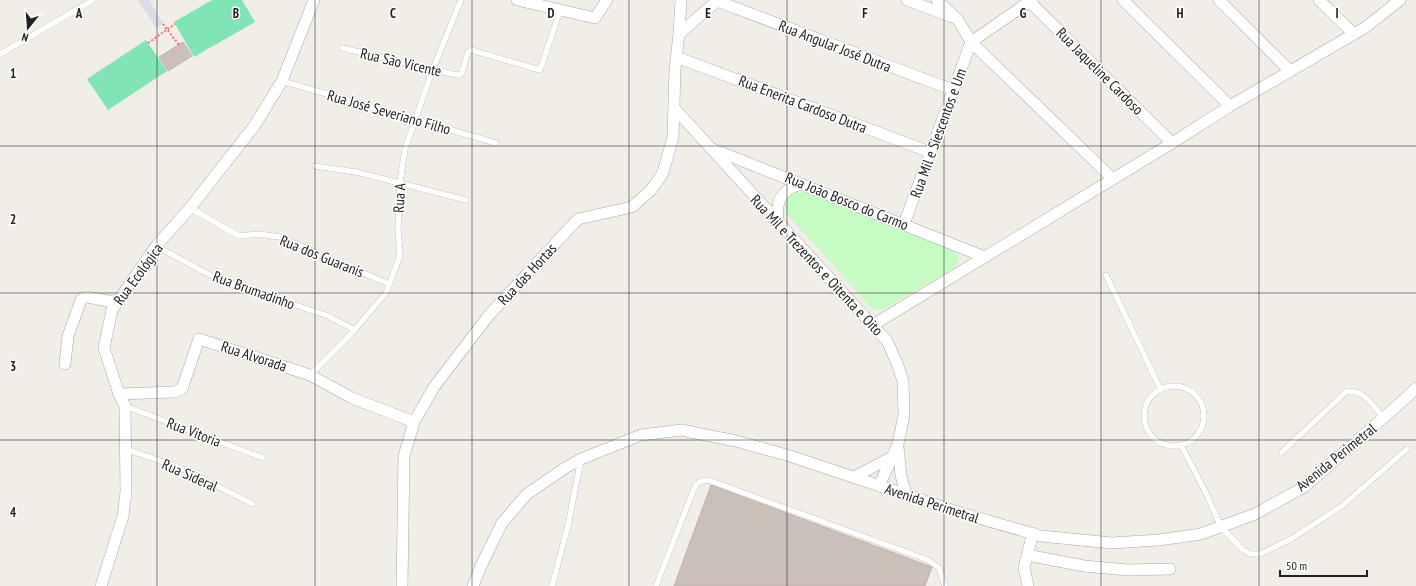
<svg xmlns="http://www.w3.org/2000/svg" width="1416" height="586" font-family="'PT Sans Narrow',sans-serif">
  <rect width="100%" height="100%" fill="#f1ede7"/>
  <path fill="#c4fcc3" d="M797,192H805L956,251C960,258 959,263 954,268L883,309L876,310L872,308L785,212C784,203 787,195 797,192Z"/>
  <g fill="#81e4b5">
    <path d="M212,0H242L255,22L194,57L174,22Z"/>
    <path d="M146,40L167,71L108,110L87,79Z"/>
  </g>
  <path fill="#dbdce7" d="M138,0H149L163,24L156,28Z"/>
  <g fill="#cabfb9" stroke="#c4b2a8">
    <path d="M183,42L192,56L168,71L159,57Z"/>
    <path d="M711,485L932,567L925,586H674Z"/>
  </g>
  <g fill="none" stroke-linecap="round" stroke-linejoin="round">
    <defs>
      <g id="lane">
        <path d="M342,48L457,75H460L462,72L468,52L471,50L540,70L560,11"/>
        <path d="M0,54L93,0"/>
        <path d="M282,81L496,143"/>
        <path d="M315,166L356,172L466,200"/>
        <path d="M190,208L239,236L259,234L280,237L389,284"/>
        <path d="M156,246L210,275L239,287L326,315L355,330"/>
        <path d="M1106,275L1161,390"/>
        <path d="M310,375L351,334L386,293L400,256L398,227L400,182L405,149L433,69L461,0"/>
        <circle cx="1174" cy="416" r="30"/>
        <path d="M125,406L263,458"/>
        <path d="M1181,445L1206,493L1221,527L1242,549L1250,554H1260L1291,539L1342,506L1407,449"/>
        <path d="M126,449L183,469L253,504"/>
        <path d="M1282,452L1347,391C1366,391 1373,405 1383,418"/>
        <path d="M552,586L568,526L581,459"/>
        <path d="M656,586L696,484L702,481L708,480L928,560L939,568L945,586"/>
      </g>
      <g id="street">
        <path d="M517,0L595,18L607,0"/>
        <path d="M907,0L952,17"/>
        <path d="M937,0L958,20L971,42L1113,179"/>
        <path d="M1028,0L1172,143"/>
        <path d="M1123,0L1230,106"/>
        <path d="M1219,0L1290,71"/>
        <path d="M1319,0L1354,34"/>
        <path d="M717,1L953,90"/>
        <path d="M679,34L718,0"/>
        <path d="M676,57L930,152"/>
        <path d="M675,109L887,341L897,363L903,381L904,415L898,444L879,486"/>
        <path d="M710,148L985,257"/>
        <path d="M778,222C778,217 777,211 778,206C779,194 791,186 802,184"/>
        <path d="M904,224L971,42L1032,0"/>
        <path d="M873,325L1172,143L1230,106L1366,27L1400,0"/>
        <path d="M65,364L68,336L81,300L84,297H88L117,303"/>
        <path d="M119,394L174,392L182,389L199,339L310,375L352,398L414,422"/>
        <path d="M898,447L901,475L906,495"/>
        <path d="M854,477L892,457"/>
        <path d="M1027,555L1084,566L1128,570L1170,569"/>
        <path d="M101,586L123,516L126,492L125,406L119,394L104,348L112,310L156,246L190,208L255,125L282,81L314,0"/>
        <path d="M402,586L404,456L414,422L434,387L489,315L578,219L632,207L651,190L663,173L673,137L675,69L679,34L681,0"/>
        <path d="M473,586L481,566L502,523L527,494L565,468L581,459L641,435L681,430L736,441L790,456L961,513L1041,536L1112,543L1159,540L1201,534L1255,514L1304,487L1406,398L1416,388"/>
        <path d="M1028,586L1024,567L1033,533"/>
      </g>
    </defs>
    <use href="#lane" stroke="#a8a8a8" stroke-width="6"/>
    <use href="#street" stroke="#a8a8a8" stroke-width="12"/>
    <g stroke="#ff6c6a" stroke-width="2" stroke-dasharray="2 2" stroke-linecap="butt">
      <path d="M163,24L179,45"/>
      <path d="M148,43L175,24"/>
    </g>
    <use href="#lane" stroke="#fff" stroke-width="5.5"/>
    <use href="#street" stroke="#fff" stroke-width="11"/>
  </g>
  <path fill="none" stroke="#212121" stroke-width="1" stroke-opacity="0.55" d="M157,0V586M315,0V586M472,0V586M629,0V586M787,0V586M944,0V586M1101,0V586M1259,0V586M0,146H1416M0,293H1416M0,440H1416"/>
  <g text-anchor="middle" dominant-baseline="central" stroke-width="3" stroke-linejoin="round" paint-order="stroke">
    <g font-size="15" fill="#212121" stroke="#fff">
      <text transform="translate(835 46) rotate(21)">Rua Angular José Dutra</text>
      <text transform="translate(401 62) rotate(13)">Rua São Vicente</text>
      <text transform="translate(1100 71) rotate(45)">Rua Jaqueline Cardoso</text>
      <text transform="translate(803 104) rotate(21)">Rua Enerita Cardoso Dutra</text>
      <text transform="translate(389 112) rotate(16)">Rua José Severiano Filho</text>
      <text transform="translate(938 133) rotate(-70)">Rua Mil e Siescentos e Um</text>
      <text transform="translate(399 198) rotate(-87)">Rua A</text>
      <text transform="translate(847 201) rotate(22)">Rua João Bosco do Carmo</text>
      <text transform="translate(322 256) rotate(22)">Rua dos Guaranis</text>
      <text transform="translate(817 265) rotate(47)">Rua Mil e Trezentos e Oitenta e Oito</text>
      <text transform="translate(138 274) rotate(-54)">Rua Ecológica</text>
      <text transform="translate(527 274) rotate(-47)">Rua das Hortas</text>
      <text transform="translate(254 290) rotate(20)">Rua Brumadinho</text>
      <text transform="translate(254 356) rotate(18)">Rua Alvorada</text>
      <text transform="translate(194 432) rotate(21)">Rua Vitoria</text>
      <text transform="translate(1336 457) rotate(-39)">Avenida Perimetral</text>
      <text transform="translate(190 475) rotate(24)">Rua Sideral</text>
      <text transform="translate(932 503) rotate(18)">Avenida Perimetral</text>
    </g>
  </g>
  <g font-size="13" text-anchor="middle" font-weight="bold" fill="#212121" stroke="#fff" stroke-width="3" stroke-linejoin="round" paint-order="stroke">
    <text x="79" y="18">A</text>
    <text x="236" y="18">B</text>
    <text x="393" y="18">C</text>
    <text x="551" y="18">D</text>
    <text x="708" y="18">E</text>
    <text x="865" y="18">F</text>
    <text x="1023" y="18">G</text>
    <text x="1180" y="18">H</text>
    <text x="1337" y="18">I</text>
    <text x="13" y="78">1</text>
    <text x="13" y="224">2</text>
    <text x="13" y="371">3</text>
    <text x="13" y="517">4</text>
  </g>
  <g transform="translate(28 28) rotate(197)" stroke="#ffffff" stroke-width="3" paint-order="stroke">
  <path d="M0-3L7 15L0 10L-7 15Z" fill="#212121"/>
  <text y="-6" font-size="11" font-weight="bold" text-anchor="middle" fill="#212121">N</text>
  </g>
  <path d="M1280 570v6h87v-6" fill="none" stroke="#212121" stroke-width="2"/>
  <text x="1286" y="570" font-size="12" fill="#212121" stroke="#ffffff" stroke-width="3" paint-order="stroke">50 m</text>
</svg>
